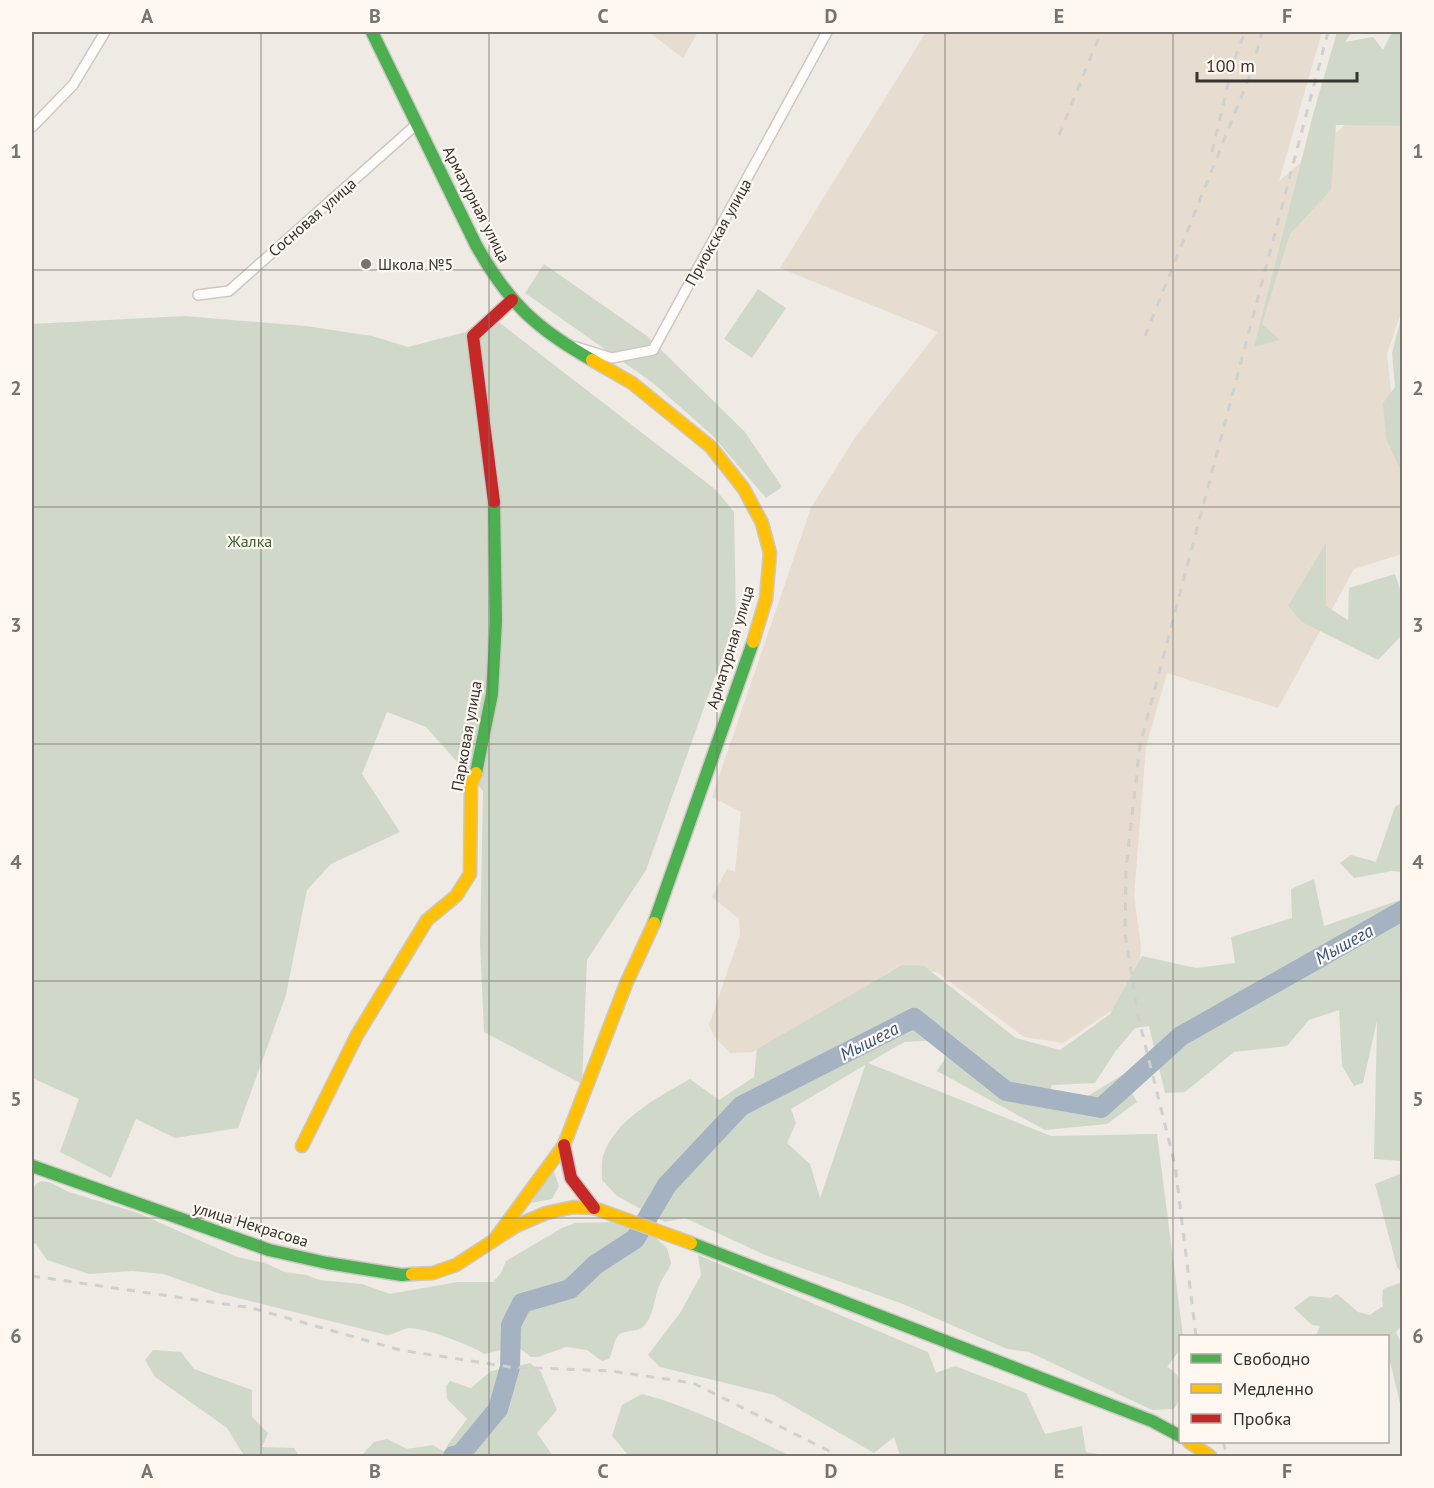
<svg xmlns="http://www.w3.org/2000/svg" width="1434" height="1488" font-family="'PT Sans',sans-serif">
  <rect width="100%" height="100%" fill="#efeae4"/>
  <g fill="#e7dcd0">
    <path d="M649,32H698L683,58Z"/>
    <path d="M926,32H1322L1279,181L1351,120L1402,122V310L1387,354L1402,491V554L1354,569L1278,708L1167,673L1146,747L1134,896L1141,946L1137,994L1063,1043L1024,1037L937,972L891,971L753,1052L730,1053L714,1036L709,1025L740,935L739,919L712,897L727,869L735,872L741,812L712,797L811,508L856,436L938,332L780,268Z"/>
  </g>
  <g fill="#d0d9c9" fill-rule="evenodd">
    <path d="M1337,32H1352L1345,42L1373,37L1383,50L1392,32H1402V126L1336,125L1331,190L1290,234L1262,324L1280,340L1254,347L1314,111Z"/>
    <path d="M544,264L647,336L745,432L782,487L766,498L712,435L653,383L525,293Z"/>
    <path d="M758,289L786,308L752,358L724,339Z"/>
    <path d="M1402,314V474L1386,438L1383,403L1395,387L1392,353Z"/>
    <path d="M184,316L306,326L372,336L408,347L500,323L716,490L734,512L736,618L646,870L587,960L582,1084L484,1032L480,943L483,791L426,727L387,712L362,774L400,832L331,864L307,890L286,995L238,1128L175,1138L136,1119L111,1178L60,1152L79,1099L32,1078V324Z"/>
    <path d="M1326,543V606L1348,620L1349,588L1395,574L1402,595V635L1378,660L1302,622L1288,606Z"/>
    <path d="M1402,802V872L1392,871L1354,878L1340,863L1351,855L1376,862L1395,807Z"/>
    <path d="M1314,879L1324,926L1400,900L1402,901V1161L1374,1159L1377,1021L1363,1083L1354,1086L1342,1066L1339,1010L1309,1020L1287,1046L1234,1052L1185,1092L1165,1093L1149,1026L1135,1028L1115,1052L1095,1083L1052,1085L1047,1097L1083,1099L1122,1075L1137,1102L1107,1124L1045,1130L937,1071L958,1039L904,1042L868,1063L1051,1136L1157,1134L1183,1336H1180V1350L1167,1367C1184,1375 1184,1395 1174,1409L1152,1410L1029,1352L1007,1349L903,1304L765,1255L685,1218L665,1222L617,1196L602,1180C602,1173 601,1163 603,1156C614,1120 660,1096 690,1079L719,1100L754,1077L757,1049L902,965L924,966L1016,1038L1060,1050L1110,1014L1142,956L1196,968L1235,963L1231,937L1292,918L1291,889ZM865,1065V1066L820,1198L810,1164L787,1143L796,1123L791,1109Z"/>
    <path d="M553,1169L559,1186L552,1199L531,1203Z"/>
    <path d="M1402,1173V1273L1397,1267L1375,1184Z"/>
    <path d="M41,1181L49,1182L69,1192L138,1213L237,1257L265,1263L285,1272L306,1275L320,1280L362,1284L390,1294L457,1282H493L501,1273L506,1261L562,1228L575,1223L616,1222L656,1238L667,1248L671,1263C669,1271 663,1276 660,1284C654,1297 654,1317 643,1327C635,1333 622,1329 617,1337C613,1343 613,1352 609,1359L602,1361L587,1350L566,1347L538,1357H531L519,1348L513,1347L484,1354C471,1345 425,1328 409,1328C402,1329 395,1334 387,1335L218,1293L163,1274L132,1271L89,1274L47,1260L36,1244L32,1242V1191L36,1184Z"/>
    <path d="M698,1255L928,1352L936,1373L955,1366L1026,1393L1045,1434L1082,1426L1086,1452L1111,1456H900L894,1437L874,1453L774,1395L660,1367L648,1355L680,1313L701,1275Z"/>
    <path d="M1402,1282V1325L1396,1332L1402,1345V1412L1388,1353V1336H1316L1320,1326L1312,1325L1294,1308L1310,1296L1330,1298L1337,1294L1358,1312L1370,1315L1383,1306L1382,1300L1383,1289Z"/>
    <path d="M153,1350L181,1352L194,1369L252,1390V1417L268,1433L262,1447L294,1448L299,1456H241L243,1454L227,1428L155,1377L145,1360Z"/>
    <path d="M530,1363L541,1372L557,1410L537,1433L553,1456H453L446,1447L467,1419L447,1399L446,1386L450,1381L471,1388L491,1371Z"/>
    <path d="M642,1394C695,1408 742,1433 791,1456H629L612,1436L622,1405Z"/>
    <path d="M387,1439L407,1449L433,1445L446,1453V1456H361L374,1442Z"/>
  </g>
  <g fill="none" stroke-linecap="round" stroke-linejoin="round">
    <path stroke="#a4b2c2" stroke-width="20" d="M453,1456L460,1455L498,1409L510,1367L511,1325L522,1303L570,1289L595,1265L635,1239L667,1185L741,1106L914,1018L1006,1091L1101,1108L1181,1036L1402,911"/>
    <defs>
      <g id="street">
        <path d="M32,127L73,85L105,32"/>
        <path d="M198,295L229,291L418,123"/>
        <path d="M576,347L612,358L653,350L827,32"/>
      </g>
      <g id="fast">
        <path d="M372,32L476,245C508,302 535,328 592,360"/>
        <path d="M476,773L492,694L496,621L494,502"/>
        <path d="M654,923L753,642"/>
        <path d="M32,1166L269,1250L327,1263L402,1275L412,1274"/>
        <path d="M691,1243L1152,1421L1180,1436"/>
      </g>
      <g id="slow">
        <path d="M592,360L632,383L711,447L744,489L762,523L770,553L766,599L753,642"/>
        <path d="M302,1146L357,1035L427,920L456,896L470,874L471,785L476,773"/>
        <path d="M495,1239L564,1145L626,984L654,923"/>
        <path d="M412,1274L433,1273L456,1265L516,1226L546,1213L574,1207L594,1208L691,1243"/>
        <path d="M1189,1442L1210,1456"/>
      </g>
      <g id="jam">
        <path d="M494,502L473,336L512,300"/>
        <path d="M564,1145L571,1178L594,1208"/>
      </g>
    </defs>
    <use href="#street" stroke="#ccc8c3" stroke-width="12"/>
    <use href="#fast" stroke="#ccc8c3" stroke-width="15"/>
    <use href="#slow" stroke="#ccc8c3" stroke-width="15"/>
    <use href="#jam" stroke="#ccc8c3" stroke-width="15"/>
    <use href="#street" stroke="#fdfcfb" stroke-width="9"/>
    <use href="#fast" stroke="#4caf50" stroke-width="12"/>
    <use href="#slow" stroke="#ffc107" stroke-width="12"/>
    <use href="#jam" stroke="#c62828" stroke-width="12"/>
    <g stroke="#d0d0ce" stroke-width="3" stroke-dasharray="8 8" stroke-linecap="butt">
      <path d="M1059,135L1101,32"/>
      <path d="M1212,152L1233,63L1245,32"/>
      <path d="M1145,336L1251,73L1262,32"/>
      <path d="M32,1276L252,1308L400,1350L510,1367L611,1371L693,1383L839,1456"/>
      <path d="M1196,1336L1175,1165L1139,1020L1125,934L1126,869L1140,745L1328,32"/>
      <path d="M1223,1442L1227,1456"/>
    </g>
  </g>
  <path fill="none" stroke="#77736e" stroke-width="1.5" stroke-opacity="0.55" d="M261,32V1456M489,32V1456M717,32V1456M945,32V1456M1173,32V1456M32,270H1402M32,507H1402M32,744H1402M32,981H1402M32,1218H1402"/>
  <circle fill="#77736e" stroke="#fef8f1" stroke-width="2" cx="366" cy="264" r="6"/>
  <g text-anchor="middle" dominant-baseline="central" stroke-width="4.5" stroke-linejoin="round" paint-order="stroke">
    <g font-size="16" fill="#37332f" stroke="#fef8f1">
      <text transform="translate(477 204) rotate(63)">Арматурная улица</text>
      <text transform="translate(312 217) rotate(-41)">Сосновая улица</text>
      <text transform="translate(718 232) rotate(-61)">Приокская улица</text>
      <text transform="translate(730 647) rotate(-73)">Арматурная улица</text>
      <text transform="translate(466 736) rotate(-80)">Парковая улица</text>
      <text transform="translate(251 1224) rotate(17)">улица Некрасова</text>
    </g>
    <g font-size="16" fill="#37332f" stroke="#fef8f1" text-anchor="start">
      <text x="378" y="264">Школа №5</text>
    </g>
    <g font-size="16" fill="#3f6037" stroke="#fef8f1">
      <text x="250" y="541">Жалка</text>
    </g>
    <g font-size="18" font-style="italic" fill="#33567d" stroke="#fef8f1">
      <text transform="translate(1344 944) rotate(-29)">Мышега</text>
      <text transform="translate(869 1041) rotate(-27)">Мышега</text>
    </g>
  </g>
  <rect width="1434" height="1488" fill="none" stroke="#fef8f1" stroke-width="66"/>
  <rect x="1179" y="1335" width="210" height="108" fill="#fef8f1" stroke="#aea9a3" stroke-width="1.5"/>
  <rect x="1191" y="1354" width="30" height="9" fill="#4caf50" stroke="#aea9a3" stroke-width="1.5"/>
  <text x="1233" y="1365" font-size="18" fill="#37332f">Свободно</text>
  <rect x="1191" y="1384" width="30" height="9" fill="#ffc107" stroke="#aea9a3" stroke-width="1.5"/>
  <text x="1233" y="1395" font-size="18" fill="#37332f">Медленно</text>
  <rect x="1191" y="1414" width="30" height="9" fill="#c62828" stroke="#aea9a3" stroke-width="1.5"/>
  <text x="1233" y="1425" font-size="18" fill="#37332f">Пробка</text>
  <path d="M1197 72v9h160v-9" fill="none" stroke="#37332f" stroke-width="3"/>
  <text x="1206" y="72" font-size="18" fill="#37332f" stroke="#fef8f1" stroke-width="4.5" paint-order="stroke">100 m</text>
  <rect x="33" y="33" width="1368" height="1422" fill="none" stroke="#77736e" stroke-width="2"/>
  <g font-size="20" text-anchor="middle" font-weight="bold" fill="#77736e">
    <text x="147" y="23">A</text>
    <text x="375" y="23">B</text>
    <text x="603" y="23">C</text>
    <text x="831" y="23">D</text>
    <text x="1059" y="23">E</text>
    <text x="1287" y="23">F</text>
    <text x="16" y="158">1</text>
    <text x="1418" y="158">1</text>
    <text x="16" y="395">2</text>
    <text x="1418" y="395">2</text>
    <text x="16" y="632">3</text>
    <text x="1418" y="632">3</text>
    <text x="16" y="869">4</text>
    <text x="1418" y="869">4</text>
    <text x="16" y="1106">5</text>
    <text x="1418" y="1106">5</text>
    <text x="16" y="1343">6</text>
    <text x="1418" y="1343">6</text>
    <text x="147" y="1478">A</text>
    <text x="375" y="1478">B</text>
    <text x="603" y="1478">C</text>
    <text x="831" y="1478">D</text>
    <text x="1059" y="1478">E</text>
    <text x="1287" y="1478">F</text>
  </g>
</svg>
